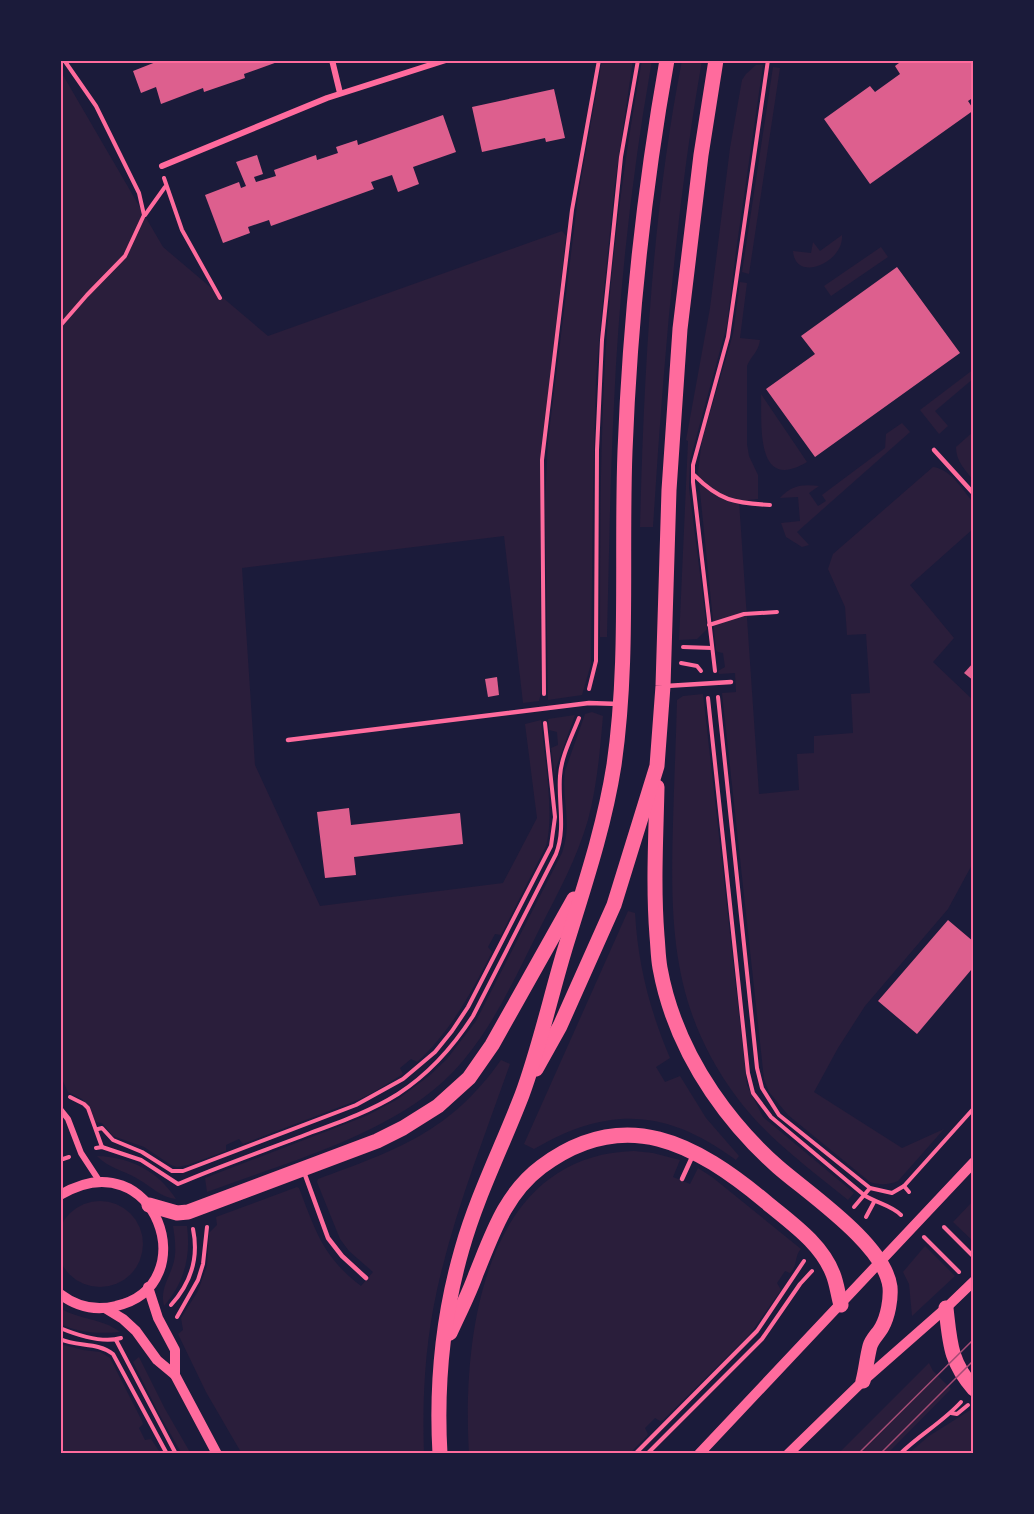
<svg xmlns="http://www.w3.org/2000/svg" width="1034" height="1514" font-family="'Exo 2',sans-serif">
  <rect width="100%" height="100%" fill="#1b1b3a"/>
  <g fill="#2a1e3b">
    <path d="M602,60H633L615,183L601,319L596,379L593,492L591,664L582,695L548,700L545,503L548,441L578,197Z"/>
    <path d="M642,60H652C632,174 619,289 614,404C610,482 609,559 607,637H600C600,552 600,467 604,382C609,274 623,166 642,60Z"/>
    <path d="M682,60H702C675,214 663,371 653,527H640C644,370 652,214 682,60Z"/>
    <path d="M756,65H763L736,251L727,325L690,460L689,488L707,629L697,639L679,640L688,441L686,440L710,308L730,148L742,80L746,74Z"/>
    <path d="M773,67L780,68L749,274L742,272Z"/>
    <path d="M60,70L163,247L268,336L562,231L566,236L540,472L541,693L539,701L523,703L504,536L242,568L255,765L320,906L503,883L537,818L525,724L541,720C544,754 555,814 546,846L501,935L495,934L488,947L492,952C471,993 451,1031 417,1062L411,1059L400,1068L403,1074L374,1092L358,1100L243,1144L239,1139L226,1145V1151L188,1165L177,1167L171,1165L144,1147L113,1136L102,1123L95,1122L90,1107L82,1099L68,1092L60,1075Z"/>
    <path d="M842,235C844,263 795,283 793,251L811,253L813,242L820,251Z"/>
    <path d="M881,247L888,257L831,296L824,286Z"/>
    <path d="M740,282L747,283L740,338L760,340C759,351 751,356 747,366V444L749,456L758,475V499L739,501L759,794L799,790L797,754L814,753V736L853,733L851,694L870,693L866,634L847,635L845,607L828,569L833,554L933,467C951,469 963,491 974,503V528L910,585L954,638L933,662L974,701V861L948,909L865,1006L838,1048L814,1092L902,1148L944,1129L898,1181C889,1185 879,1185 870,1182L788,1115L769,1092L764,1079L722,693L736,692L735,673L719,674L718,671L725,667L723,653L718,652L716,650L698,472L702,440L733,334Z"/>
    <path d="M974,369V378L935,411L948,426L939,434L920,410Z"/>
    <path d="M761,394L807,462C755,493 762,425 761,394Z"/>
    <path d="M902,423L910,432L797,532L809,545L802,547L786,537L781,523L800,521L798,497L780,498C791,485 803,484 819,486L809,493L818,506L826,501L822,495L885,448L886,434Z"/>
    <path d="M974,431V481C965,470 956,461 956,447Z"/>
    <path d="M703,694L747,1085L763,1117L854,1193L848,1200C810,1169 768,1139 738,1099C672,1011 670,928 673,823C674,782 676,741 677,700L683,696Z"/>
    <path d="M592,712L603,716C600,751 597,786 588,820C577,858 558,893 540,928C509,989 481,1057 423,1098C360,1143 279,1165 207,1192L205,1178L366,1116L398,1099L429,1076L447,1059L476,1021L562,853C573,821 561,800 565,771L585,714Z"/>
    <path d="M575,715L556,768L555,777L551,748L558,745L557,732L549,730L548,719Z"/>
    <path d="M628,911L635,913C638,965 650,1011 670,1058L656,1067L665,1082L680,1076L706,1118L739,1156L736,1160C667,1109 609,1105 534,1149L524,1144Z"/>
    <path d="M501,1060L510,1064C484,1138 454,1213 437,1290C425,1344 422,1399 424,1454H242L206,1392L178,1334L183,1330L181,1318L198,1291L207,1266L209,1233L217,1225L216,1217L297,1187L299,1188C316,1232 323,1257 361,1286L373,1272L349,1251L340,1239L317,1182L318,1179C397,1150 450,1132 501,1060Z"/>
    <path d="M634,1151L653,1153L680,1160L673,1177L690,1184L698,1168L712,1177L801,1249C794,1256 798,1266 790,1273L785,1271L777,1283L781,1290L750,1334L663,1420L660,1421L655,1418L645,1428L648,1434L647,1436L629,1454H469C462,1337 483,1155 634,1151Z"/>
    <path d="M97,1156C130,1157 158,1171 176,1199C160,1197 152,1187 138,1179C124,1170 109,1169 97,1156Z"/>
    <path d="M974,1200V1242L953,1222Z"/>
    <circle cx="100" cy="1244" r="43"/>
    <path d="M173,1226H187C191,1257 184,1283 164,1306C160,1290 168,1280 173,1265C177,1252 175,1239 173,1226Z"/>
    <path d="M925,1246L955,1276L912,1316L909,1284L903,1272Z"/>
    <path d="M60,1308C79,1320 102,1318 120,1332C98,1334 81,1333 60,1324Z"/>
    <path d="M60,1344L83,1350L100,1352L110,1358L142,1421L143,1424L139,1428L145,1440L151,1439L161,1454H60Z"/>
    <path d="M139,1357L165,1409L191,1454H182L158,1412L133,1362Z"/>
    <path d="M929,1363L933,1371L951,1389L887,1454H838Z"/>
    <path d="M972,1409L974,1411V1454H908L929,1436Z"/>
  </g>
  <g fill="#dd5f8e">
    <path d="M161,60H283L244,74L245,78L204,92L203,88L161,104L156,87L141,93L133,71Z"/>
    <path d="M903,60H974V97L968,101L974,110L870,184L824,119L870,86L875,92L900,74L895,66Z"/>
    <path d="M554,89L565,138L546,142L545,138L482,152L472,107Z"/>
    <path d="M443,115L456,152L413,167L419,184L398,192L392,175L371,182L374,189L271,226L269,220L248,227L250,233L223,243L205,195L239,182L241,188L246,186L236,162L257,155L263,174L254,177L256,182L276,176L274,170L316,155L317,160L338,153L336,147L357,140L358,145Z"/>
    <path d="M897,267L960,353L815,457L766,389L815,354L801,336Z"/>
    <path d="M974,662V681L964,673Z"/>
    <path d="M497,677L499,695L488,697L485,679Z"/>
    <path d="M349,808L351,825L460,813L463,844L354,857L356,875L325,878L317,812Z"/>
    <path d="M948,920L974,942V973L971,970L917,1034L878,1001Z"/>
  </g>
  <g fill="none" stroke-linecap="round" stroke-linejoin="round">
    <g stroke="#ff6b9d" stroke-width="4">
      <path d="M164,178L182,230L220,298"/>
      <path d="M145,215L165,187"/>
      <path d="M60,326L87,295L125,256L144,215L139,193L96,106L64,60"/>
      <path d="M694,475C720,501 734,503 770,505"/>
      <path d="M709,625L744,614L777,612"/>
      <path d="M683,647L712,648"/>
      <path d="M681,663L697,666L701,671"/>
      <path d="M715,671L693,482V465L728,337L768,60"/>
      <path d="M589,689L596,661L597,450L602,340L621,157L638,60"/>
      <path d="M544,694L542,460L572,210L599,60"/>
      <path d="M718,697L757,1068L762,1088L779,1115L870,1188L892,1193L904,1186L909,1192"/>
      <path d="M708,698L748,1073L753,1093L771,1117L864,1195C876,1203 891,1205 901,1215"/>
      <path d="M70,1097L84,1104L88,1108L102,1147"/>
      <path d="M98,1129L102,1128L113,1140L142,1152L172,1171H183L356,1105L403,1079L435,1052L452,1031L468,1007L551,846L555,817L545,723"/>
      <path d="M96,1148L102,1147L141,1160L178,1184C222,1165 266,1150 310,1133C340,1122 371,1111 398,1094C429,1074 453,1047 473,1016L556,854C566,828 558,803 560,776C561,757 572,736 579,718"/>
      <path d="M60,1160L69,1157"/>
      <path d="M904,1186L974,1108"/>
      <path d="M854,1207L870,1188"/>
      <path d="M866,1217L874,1202"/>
      <path d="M944,1227L974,1257"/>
      <path d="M924,1237L959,1272"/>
      <path d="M171,1305C191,1283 199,1258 193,1229"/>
      <path d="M177,1317L198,1280L203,1264L207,1227"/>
      <path d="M60,1328C77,1335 102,1344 121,1338"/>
      <path d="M60,1339C77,1347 98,1342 113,1354L167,1454"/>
      <path d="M116,1340L176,1454"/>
      <path d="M951,1413L957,1414L968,1405"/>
      <path d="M635,1454L757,1331L804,1261"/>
      <path d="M647,1454L762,1339L800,1284L812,1271"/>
      <path d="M900,1454C919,1435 943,1422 961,1402"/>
    </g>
    <g stroke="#ff6b9d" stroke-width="4.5">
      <path d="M934,450L974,494"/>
      <path d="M666,686L731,682"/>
      <path d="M288,740L589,703L619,704"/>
      <path d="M304,1172L328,1238L342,1256L366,1278"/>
      <path d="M682,1179L693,1155"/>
    </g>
    <g stroke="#ff6b9d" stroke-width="6">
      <path d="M332,60L340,93"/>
      <path d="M162,166L327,98L446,60"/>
      <path d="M60,1109L68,1119L81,1153L100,1182"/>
    </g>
    <g stroke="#ff6b9d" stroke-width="10">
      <path d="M60,1195C156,1138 206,1286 116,1306C96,1311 77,1307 60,1294"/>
      <path d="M148,1287L158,1318L175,1350V1375"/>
      <path d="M105,1308L123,1319L136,1331L157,1360L175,1375L217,1454"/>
      <path d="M699,1454L974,1162"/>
      <path d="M788,1454L863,1381L946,1308L974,1281"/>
    </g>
    <g stroke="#ff6b9d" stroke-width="15">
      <path d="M657,787C656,836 653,886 657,936C658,946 658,957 660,968C668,1012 687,1055 712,1092C731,1120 753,1145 778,1167C809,1194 885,1245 890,1287C891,1299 888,1316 882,1327C879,1333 872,1339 870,1346C867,1357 866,1370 863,1381"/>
      <path d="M536,1069L560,1026L614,905L657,766L663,686L669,490L680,329L701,155L716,60"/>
      <path d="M149,1205L177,1213L188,1212L377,1141L403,1128L438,1106L469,1078L492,1045L574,899"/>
      <path d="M946,1308C950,1343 950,1362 974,1389"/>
      <path d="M450,1333C459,1313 469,1294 476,1274C492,1235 505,1194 541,1167C625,1104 696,1144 766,1202C791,1223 821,1243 833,1274C837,1284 838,1295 841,1305"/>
      <path d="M440,1454C436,1385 443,1315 462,1249C477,1196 502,1147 522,1095C539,1049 550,999 564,952C583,890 604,829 614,765C629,661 621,555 625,451C630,320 644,189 667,60"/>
    </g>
    <g stroke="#a44b75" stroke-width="1.5">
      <path d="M858,1454L974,1339"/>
      <path d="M880,1454L974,1360"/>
    </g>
  </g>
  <rect width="1034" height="1514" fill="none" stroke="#1b1b3a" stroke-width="123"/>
  <rect x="62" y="62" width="910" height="1390" fill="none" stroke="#ff6b9d" stroke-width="2"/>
</svg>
